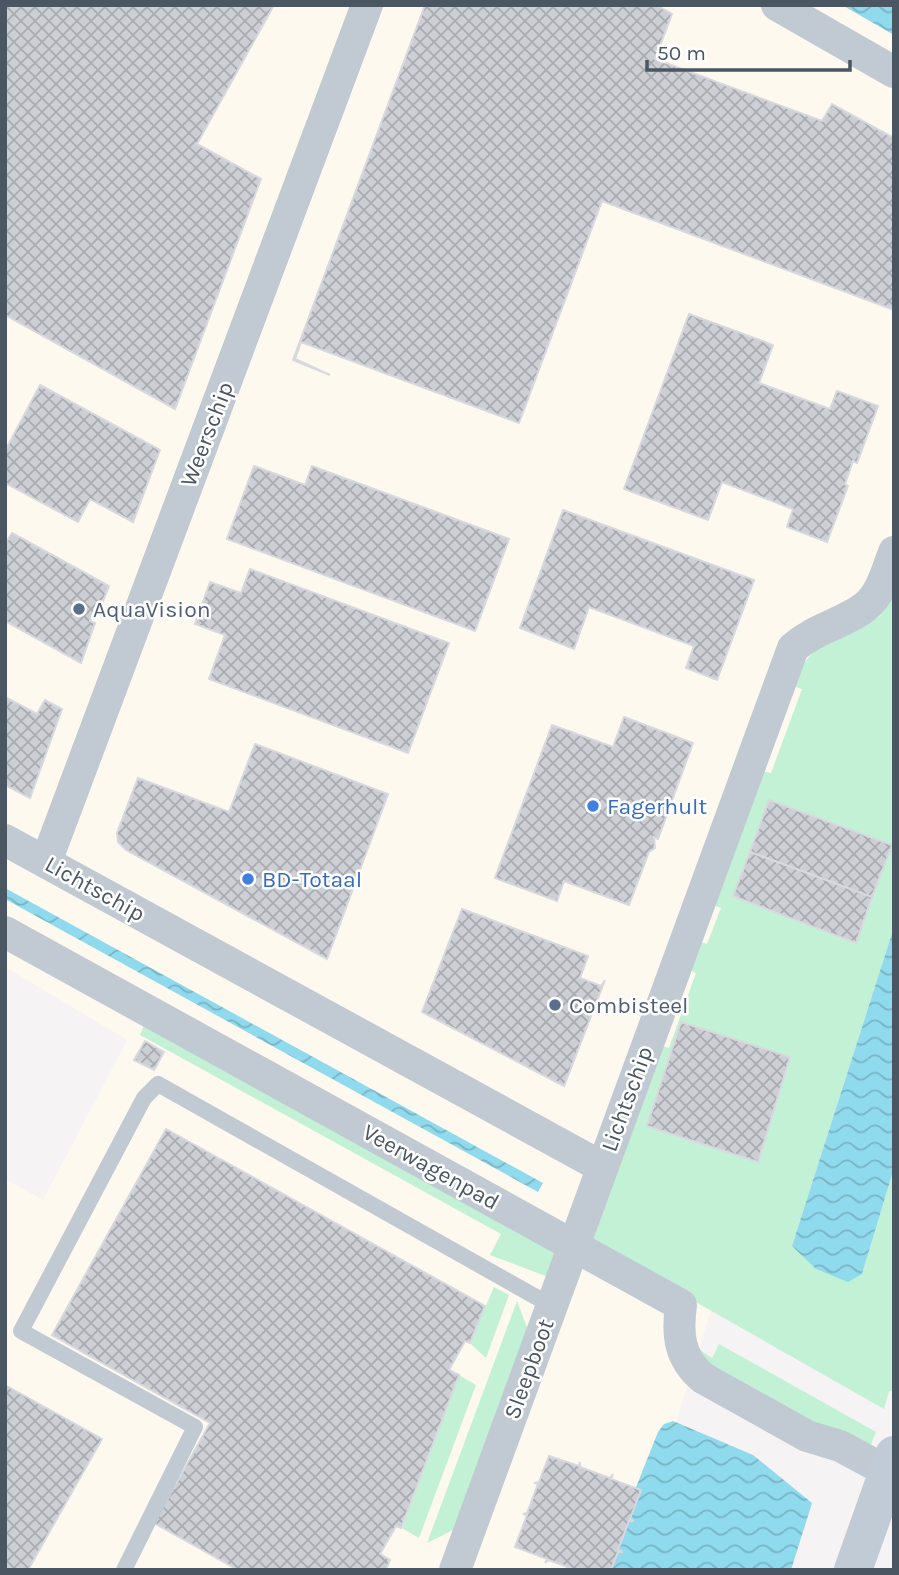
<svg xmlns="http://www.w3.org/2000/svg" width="899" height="1575" font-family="Karla,sans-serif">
  <defs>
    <pattern id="water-waves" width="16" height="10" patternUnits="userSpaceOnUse" patternTransform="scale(1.75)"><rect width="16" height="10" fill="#90daee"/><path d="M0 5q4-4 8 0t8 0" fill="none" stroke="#78b4c4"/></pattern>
    <pattern id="building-cross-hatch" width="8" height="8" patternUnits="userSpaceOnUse" patternTransform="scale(1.75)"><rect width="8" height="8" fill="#cdcfd5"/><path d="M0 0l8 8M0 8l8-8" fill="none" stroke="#a8abb0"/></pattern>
  </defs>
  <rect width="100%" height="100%" fill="#f5f3f3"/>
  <path fill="#fdf9ef" d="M5,5H894V872L790,1057L630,1570H5V1179L43,1200L127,1040L5,967Z"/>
  <g fill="#c3f1d5">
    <path d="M894,585V927L792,1246L862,1274L894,1168V1391H889L884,1409L590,1242L660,1045L669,1048L696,973L688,969L698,941L707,944L721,908L713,905L762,771L771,773L802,689L791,685C819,631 836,645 880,616Z"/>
    <path d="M146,1020L555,1252L548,1277L490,1255L501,1234L140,1035Z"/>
    <path d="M494,1287L509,1295L486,1358L470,1343Z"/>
    <path d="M517,1301L528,1330L453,1530L427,1543Z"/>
    <path d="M691,1344L712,1358L719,1344L876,1432L868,1452L714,1376Z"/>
    <path d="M459,1375L476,1385L419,1538L402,1528Z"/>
  </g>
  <g fill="url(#water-waves)">
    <path d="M842,5H894V35Z"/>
    <path d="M5,888L543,1183L538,1192L5,899Z"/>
    <path d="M894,927V1168L862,1274L848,1282L816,1269L792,1246Z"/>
    <path d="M673,1421L753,1455L812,1503L791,1570H603L658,1432L664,1424Z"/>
  </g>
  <g fill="url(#building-cross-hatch)" stroke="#d7d9de" stroke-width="2">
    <path d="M5,5H274L197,144L261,179L175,409L5,315Z"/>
    <path d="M425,5H656L672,14L655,59L822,121L832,104L894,138V310L602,201L519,423L301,342L295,359L330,375L293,360Z"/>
    <path d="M689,314L773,345L759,383L830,409L837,391L878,406L857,463L853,461L845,484L848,486L827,542L787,527L793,509L722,482L708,520L624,489Z"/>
    <path d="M40,385L160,450L133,522L90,499L78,522L5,483V451Z"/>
    <path d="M254,466L305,485L312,466L509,539L475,631L227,539Z"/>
    <path d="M563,510L754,580L717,680L686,668L694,646L589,607L574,649L520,628Z"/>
    <path d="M12,533L109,586L101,606L98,605L90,621L95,623L81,663L5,621V544Z"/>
    <path d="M250,569L449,643L408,753L209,679L225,635L195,624L210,582L241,593Z"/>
    <path d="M5,697L37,714L45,700L62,709L30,798L5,785Z"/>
    <path d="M624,717L693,743L658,839L654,837L655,848L649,852L629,905L564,881L557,901L495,878L552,725L613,747Z"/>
    <path d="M255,744L388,794L327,959L126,850L118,842L117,833L138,778L229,812Z"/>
    <path d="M769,800L892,845L872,897L750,852Z"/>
    <path d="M750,852L872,897L856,943L733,896Z"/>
    <path d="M462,909L588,956L580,978L601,986L605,980L564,1086L422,1012Z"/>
    <path d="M681,1022L790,1057L758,1162L647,1126Z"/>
    <path d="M145,1041L164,1052L154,1070L134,1060Z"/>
    <path d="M166,1129L485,1306L470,1343L465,1341L449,1370L459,1375L401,1528L396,1526L380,1554L390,1560L386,1570H238L154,1523L210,1423L52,1335Z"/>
    <path d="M5,1385L102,1439L28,1570H5Z"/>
    <path d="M549,1456L579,1466L580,1462V1467L610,1478L613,1474L611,1479L641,1490L630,1519L634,1521H629L618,1550L623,1552H618L611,1570H575L549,1560L545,1563L547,1559L515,1547L527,1515L523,1514L527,1513L538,1484L534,1483L539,1482Z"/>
  </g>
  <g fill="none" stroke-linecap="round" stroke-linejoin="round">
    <path stroke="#c1cad2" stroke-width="16" d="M124,1570L195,1427L21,1331L144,1098L158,1084L552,1306"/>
    <g stroke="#c1cad2" stroke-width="32">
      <path d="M777,5L894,72"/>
      <path d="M5,840L602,1167"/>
      <path d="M46,862L367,5"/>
      <path d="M5,932L681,1305C677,1334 679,1358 703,1378L807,1436L840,1446L894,1475"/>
      <path d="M455,1570L793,648C817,627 843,624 865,607C881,595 887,570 894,552"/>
    </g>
    <path stroke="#c1cbd6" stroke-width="38" d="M853,1570L894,1455"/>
  </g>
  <g fill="#5c6f8a" stroke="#fff" stroke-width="2.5">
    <circle cx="79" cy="609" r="7"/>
    <circle cx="555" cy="1005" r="7"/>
  </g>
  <g fill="#3f7fe0" stroke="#fff" stroke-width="2.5">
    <circle cx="593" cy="806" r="7"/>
    <circle cx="248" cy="879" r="7"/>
  </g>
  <g text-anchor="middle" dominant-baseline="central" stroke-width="5" stroke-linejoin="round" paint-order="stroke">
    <g font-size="23" fill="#4a5661" stroke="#fff">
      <text transform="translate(207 434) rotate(-69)">Weerschip</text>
      <text transform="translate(95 889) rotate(29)">Lichtschip</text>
      <text transform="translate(627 1099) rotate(-70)">Lichtschip</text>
      <text transform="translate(431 1167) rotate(29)">Veerwagenpad</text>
      <text transform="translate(529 1369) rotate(-70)">Sleepboot</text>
    </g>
    <g font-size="23" fill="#4e5e75" stroke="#fff" text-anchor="start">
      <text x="93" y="609">AquaVision</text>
      <text x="569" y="1005">Combisteel</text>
    </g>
    <g font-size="23" fill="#366cbe" stroke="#fff" text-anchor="start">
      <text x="607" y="806">Fagerhult</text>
      <text x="262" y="879">BD-Totaal</text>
    </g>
  </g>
  <rect width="899" height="1575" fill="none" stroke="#4a5661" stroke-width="14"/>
  <path d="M647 60v10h203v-10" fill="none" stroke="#4a5661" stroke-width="3.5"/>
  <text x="657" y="60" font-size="21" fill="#4a5661" stroke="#ffffff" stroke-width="5" paint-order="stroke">50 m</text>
</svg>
